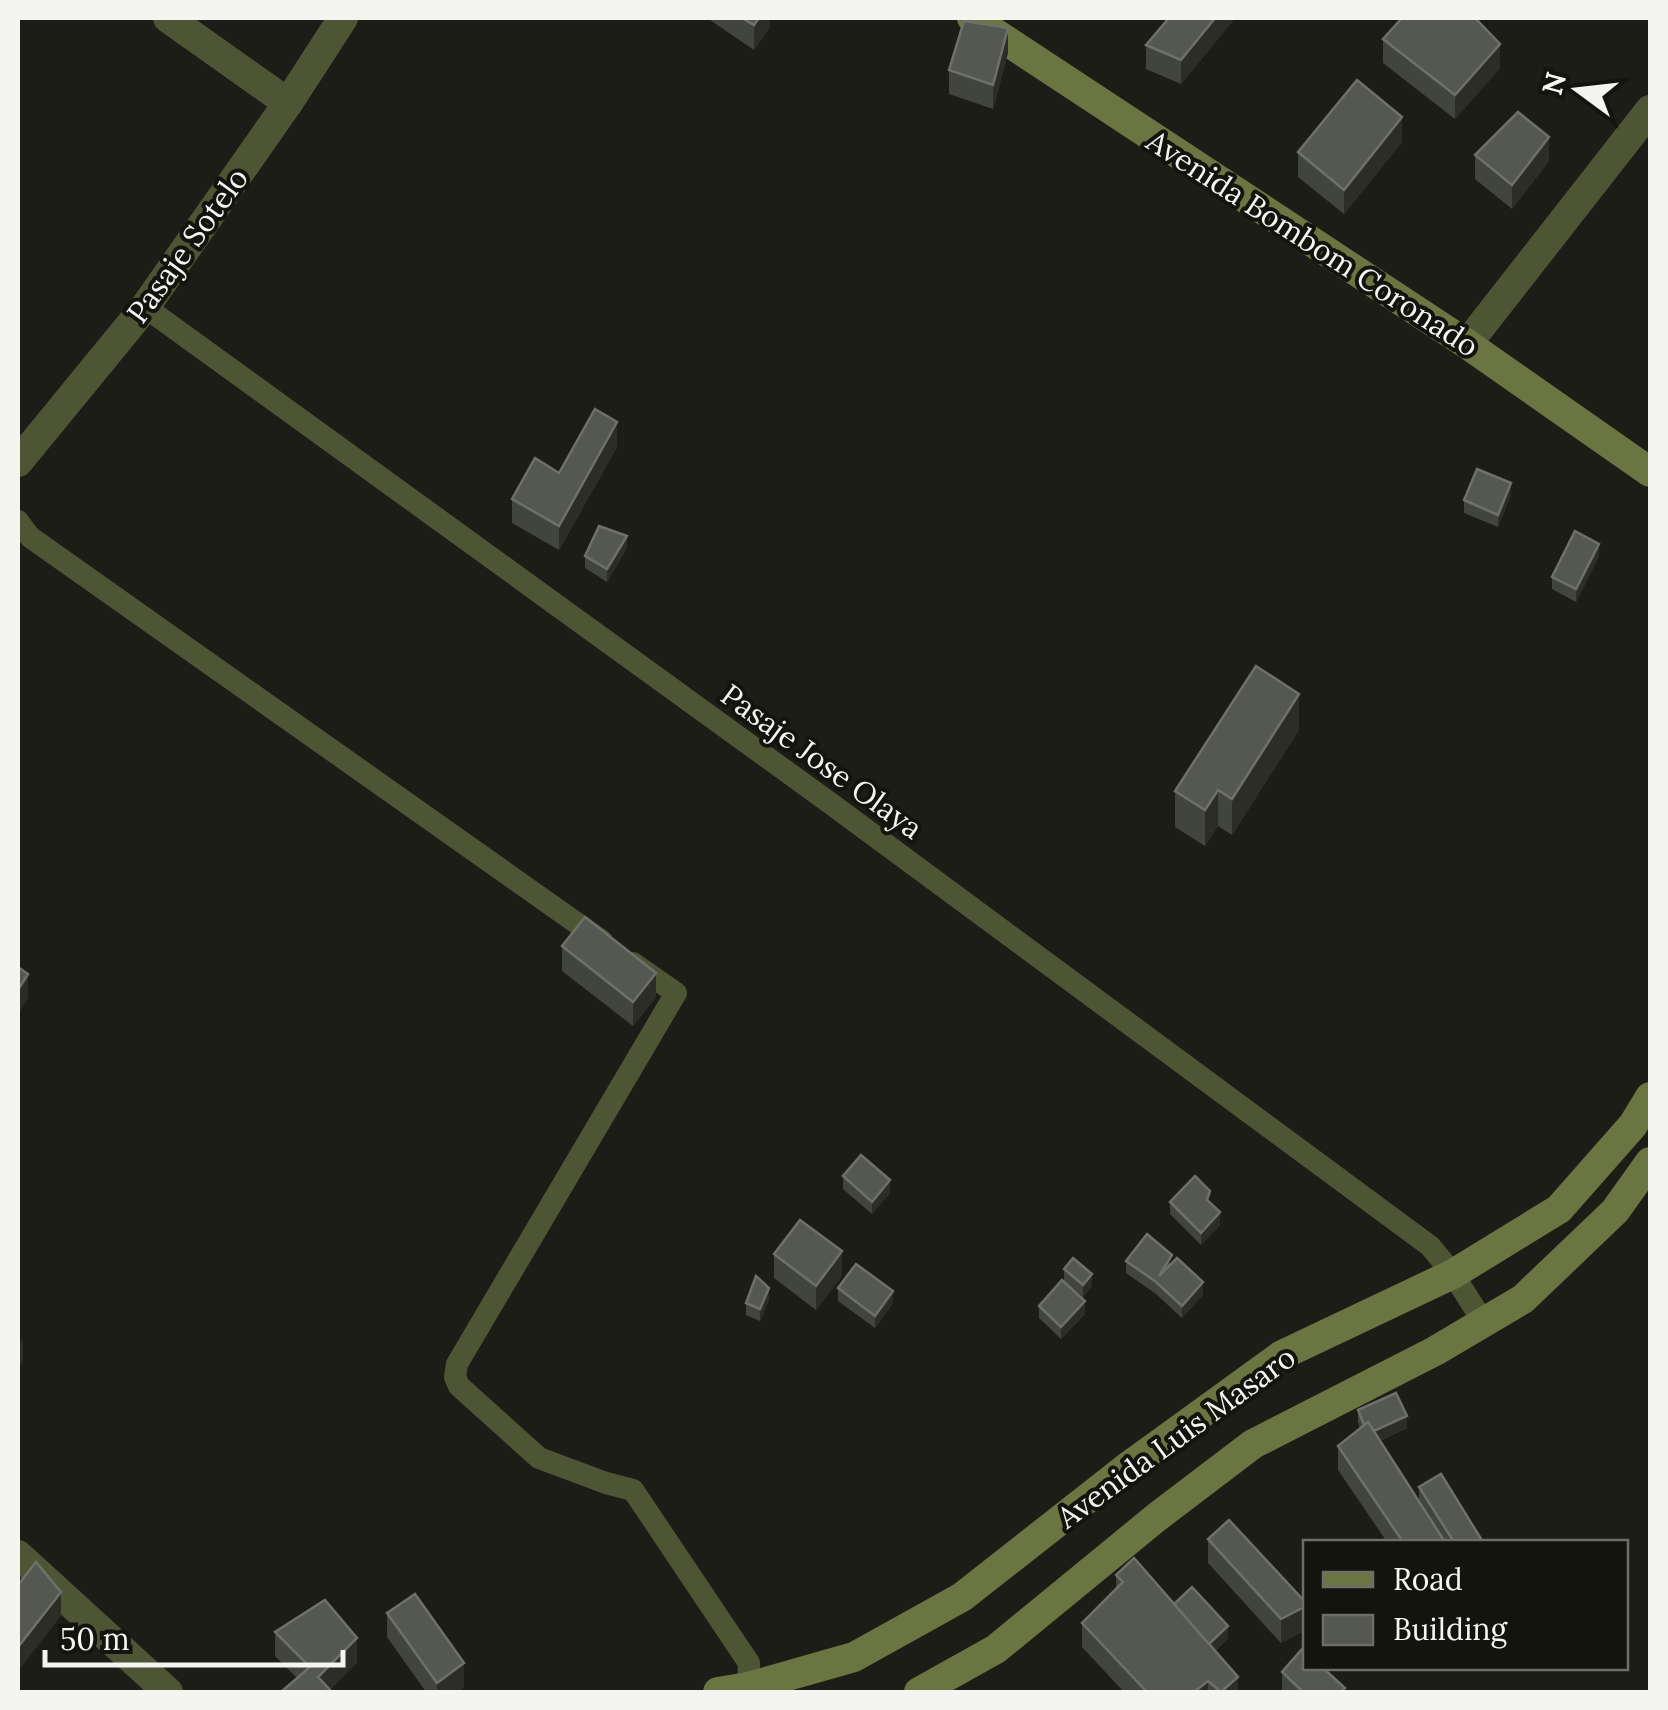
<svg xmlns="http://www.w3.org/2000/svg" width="1668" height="1710" font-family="Lora,serif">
  <rect width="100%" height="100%" fill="#1c1d17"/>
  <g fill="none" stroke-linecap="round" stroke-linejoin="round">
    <g stroke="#4e5535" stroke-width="22">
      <path d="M145,307L830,803L1430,1246L1453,1274L1484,1323"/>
      <path d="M18,521L30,537L602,941"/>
      <path d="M633,963L676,993L457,1364L455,1377L459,1386L539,1458L606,1483L633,1490L749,1663L748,1692"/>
    </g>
    <g stroke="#4e5535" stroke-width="30">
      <path d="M168,18L288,103"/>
      <path d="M1467,344L1650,110"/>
      <path d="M18,462L145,307L288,103L343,18"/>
      <path d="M18,1555L168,1692"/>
    </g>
    <g stroke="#6a7541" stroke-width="30">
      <path d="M972,18L1467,344L1650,472"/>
      <path d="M718,1692L748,1687L854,1657L962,1597L1125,1469L1282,1355L1453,1274L1559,1209L1633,1125L1650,1097"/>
      <path d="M919,1692L996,1649L1157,1517L1253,1444L1435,1351L1523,1299L1615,1211L1650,1162"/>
    </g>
  </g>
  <g fill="#42443e">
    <path d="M707,18H770V27L754,50Z"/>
    <path d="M1169,18H1235L1181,84L1146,69V45Z"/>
    <path d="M1383,39L1500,68L1455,119L1383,63Z"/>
    <path d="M1008,53L993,109L949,94V70Z"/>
    <path d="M1402,142L1344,214L1298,177V152Z"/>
    <path d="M1475,155L1549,161L1512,209L1475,179Z"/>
    <path d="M617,447L559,550L512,523V499L559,473Z"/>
    <path d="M1511,495L1498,527L1464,513V500Z"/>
    <path d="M627,548L607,582L585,568V556Z"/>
    <path d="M1599,556L1576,602L1552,589V577Z"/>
    <path d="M1299,730L1232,835L1218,826L1205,846L1175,827V791Z"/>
    <path d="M562,946L656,997L633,1026L562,971Z"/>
    <path d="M843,1176L890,1193L872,1214L843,1189Z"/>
    <path d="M1170,1202L1220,1225L1201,1245L1170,1214Z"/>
    <path d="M774,1254L842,1276L816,1310L774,1278Z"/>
    <path d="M1126,1261L1172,1263L1203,1295L1182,1318L1156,1294L1126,1273Z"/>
    <path d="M1064,1269L1092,1286L1083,1297L1064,1281Z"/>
    <path d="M838,1288L893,1303L875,1328L838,1301Z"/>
    <path d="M769,1300L760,1321L746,1315V1303Z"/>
    <path d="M1039,1306L1085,1314L1061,1339L1039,1318Z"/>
    <path d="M1358,1410L1407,1428L1380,1441L1419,1502V1487L1483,1542H1387L1338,1470V1446L1360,1428L1358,1422Z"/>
    <path d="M1208,1539L1306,1603V1630L1281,1643L1208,1563Z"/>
    <path d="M1116,1575L1174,1604L1228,1638L1215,1651L1238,1692H1124L1082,1647V1623L1116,1589Z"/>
    <path d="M387,1613L464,1687L457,1692H426L387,1637Z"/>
    <path d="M275,1632L357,1663L329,1690L297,1678L275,1656Z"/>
    <path d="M1282,1672L1345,1692H1282Z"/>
  </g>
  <g fill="#2b2d26">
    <path d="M759,18H770V27L754,50V25Z"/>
    <path d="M1215,18H1235L1181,84V60Z"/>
    <path d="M1008,28V53L993,109V85Z"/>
    <path d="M1500,44V68L1455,119V95Z"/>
    <path d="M1402,117V142L1344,214V190Z"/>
    <path d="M1549,137V161L1512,209V185Z"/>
    <path d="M617,422V447L559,550V526Z"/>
    <path d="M1511,483V495L1498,527V515Z"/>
    <path d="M627,536V548L607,582V569Z"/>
    <path d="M1599,544V556L1576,602V589Z"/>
    <path d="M1299,694V730L1232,835V799Z"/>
    <path d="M1218,790V826L1205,846V810Z"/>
    <path d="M656,973V997L633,1026V1002Z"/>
    <path d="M28,974V998L18,1015V990Z"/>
    <path d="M890,1180V1193L872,1214V1202Z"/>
    <path d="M1220,1212V1225L1201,1245V1233Z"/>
    <path d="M842,1251V1276L816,1310V1286Z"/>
    <path d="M1092,1274V1286L1083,1297V1285Z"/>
    <path d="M1203,1282V1295L1182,1318V1306Z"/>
    <path d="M769,1288V1300L760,1321V1309Z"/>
    <path d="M893,1291V1303L875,1328V1316Z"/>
    <path d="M1085,1301V1314L1061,1339V1327Z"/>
    <path d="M23,1338V1362L18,1369V1345Z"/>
    <path d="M1407,1416V1428L1368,1446V1434Z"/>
    <path d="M61,1592V1616L18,1671V1647Z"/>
    <path d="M1306,1606V1630L1281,1643V1619Z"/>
    <path d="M1228,1626V1638L1208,1657V1645Z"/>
    <path d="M357,1638V1663L326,1692L318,1677Z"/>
    <path d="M464,1663V1687L457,1692H437V1683Z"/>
    <path d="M1238,1677V1692H1221Z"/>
    <path d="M1208,1681V1692H1194Z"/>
  </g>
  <g fill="#555751" stroke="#6e706a" stroke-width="2.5">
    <path d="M742,18H759L754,25Z"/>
    <path d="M1169,18H1215L1181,60L1146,45Z"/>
    <path d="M1402,18H1475L1500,44L1455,95L1383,39Z"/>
    <path d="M964,21L1008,28L993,85L949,70Z"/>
    <path d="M1357,80L1402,117L1344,190L1298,152Z"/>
    <path d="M1518,112L1549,137L1512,185L1475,155Z"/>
    <path d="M595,409L617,422L559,526L512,499L535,458L559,473Z"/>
    <path d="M1477,469L1511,483L1498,515L1464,500Z"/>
    <path d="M599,526L627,536L607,569L585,556Z"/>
    <path d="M1575,531L1599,544L1576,589L1552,577Z"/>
    <path d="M1256,666L1299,694L1232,799L1218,790L1205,810L1175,791Z"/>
    <path d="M585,917L656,973L633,1002L562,946Z"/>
    <path d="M18,967L28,974L18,990Z"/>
    <path d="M861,1155L890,1180L872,1202L843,1176Z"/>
    <path d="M1195,1176L1210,1191L1207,1200L1220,1212L1201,1233L1170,1202Z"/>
    <path d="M800,1220L842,1251L816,1286L774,1254Z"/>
    <path d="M1147,1234L1172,1255L1159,1276L1177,1258L1203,1282L1182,1306L1156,1282L1126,1261Z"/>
    <path d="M1073,1258L1092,1274L1083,1285L1064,1269Z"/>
    <path d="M856,1264L893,1291L875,1316L838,1288Z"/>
    <path d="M756,1276L769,1288L760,1309L746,1303Z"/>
    <path d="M1062,1280L1085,1301L1061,1327L1039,1306Z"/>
    <path d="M1396,1393L1407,1416L1374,1431L1368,1422L1364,1425L1358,1410Z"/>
    <path d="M1368,1422L1445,1542H1403L1338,1446Z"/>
    <path d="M1441,1474L1483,1542H1454L1419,1487Z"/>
    <path d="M1229,1520L1306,1603V1606L1281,1619L1208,1539Z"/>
    <path d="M1134,1558L1238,1677L1221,1692L1208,1681L1194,1692H1147L1082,1623L1123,1582L1116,1575Z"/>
    <path d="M36,1562L61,1592L18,1647V1585Z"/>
    <path d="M1192,1587L1228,1626L1209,1644L1174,1604Z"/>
    <path d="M415,1594L464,1663L437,1683L387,1613Z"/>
    <path d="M325,1600L357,1638L318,1677L332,1692H281L310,1667L275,1632Z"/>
    <path d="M1303,1648L1306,1650V1668H1323L1345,1688L1341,1692H1303L1282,1672Z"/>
  </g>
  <g text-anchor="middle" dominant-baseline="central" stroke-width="8" stroke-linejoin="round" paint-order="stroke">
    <g font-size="30" fill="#f4f5f1" stroke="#13140e">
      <text transform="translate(1313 243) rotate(33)">Avenida Bombom Coronado</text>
      <text transform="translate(187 245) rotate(-54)">Pasaje Sotelo</text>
      <text transform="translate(822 761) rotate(36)">Pasaje Jose Olaya</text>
      <text transform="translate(1176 1437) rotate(-36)">Avenida Luis Masaro</text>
    </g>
  </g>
  <rect width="1668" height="1710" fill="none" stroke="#f4f5f1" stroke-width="40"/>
  <rect x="1303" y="1540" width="325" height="130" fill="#13140e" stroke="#6d6e69" stroke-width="2.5"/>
  <rect x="1323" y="1572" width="50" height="15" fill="#6a7541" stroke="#6d6e69" stroke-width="2.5"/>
  <text x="1393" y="1590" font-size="30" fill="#f4f5f1">Road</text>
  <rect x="1323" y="1615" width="50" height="30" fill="#555751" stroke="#6d6e69" stroke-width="2.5"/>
  <text x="1393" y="1640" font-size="30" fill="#f4f5f1">Building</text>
  <g transform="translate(1578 90) rotate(285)" stroke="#13140e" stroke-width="8" paint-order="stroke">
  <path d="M0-8L18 38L0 25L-18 38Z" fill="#f4f5f1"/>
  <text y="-15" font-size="28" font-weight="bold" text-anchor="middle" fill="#f4f5f1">N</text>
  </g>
  <path d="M45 1650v15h298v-15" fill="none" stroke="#f4f5f1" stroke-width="5"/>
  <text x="60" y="1650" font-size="30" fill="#f4f5f1" stroke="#13140e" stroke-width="8" paint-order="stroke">50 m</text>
</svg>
